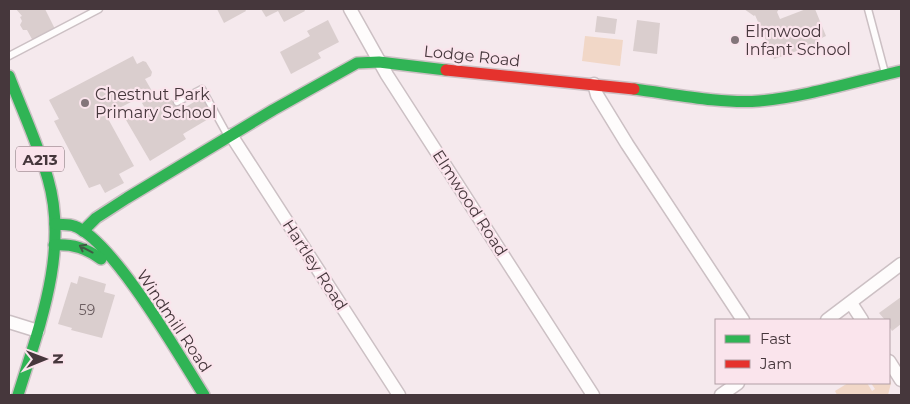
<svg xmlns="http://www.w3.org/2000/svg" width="910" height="404" font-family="Montserrat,sans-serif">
  <rect width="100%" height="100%" fill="#f5e9ed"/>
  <g fill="#f1d7c7">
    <path d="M585,36L623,40L620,66L582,61Z"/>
    <path d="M889,376L891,383L888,395H837L835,391L848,383H867L872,391L875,389L871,383H889Z"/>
  </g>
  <g fill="#dacece">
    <path d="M16,9H45L55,29L33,41L27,30H23L20,25L22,21L20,17L22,16Z"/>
    <path d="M217,9H245L246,11L224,23Z"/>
    <path d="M261,9H304L305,11L284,22L278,11L266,17Z"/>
    <path d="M744,9H779L777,12L780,19L806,9H815L826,36L815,41L817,44L774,59L755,15L754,16Z"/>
    <path d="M597,16L617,19L615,34L595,32Z"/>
    <path d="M328,20L339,42L318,53L321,58L291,74L280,52L310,36L307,31Z"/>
    <path d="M637,20L660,23L657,54L633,51Z"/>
    <path d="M133,56L137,64L143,61L146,62L152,72L151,76L145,79L152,91L106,115L134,166L119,174L124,183L105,193L100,184L89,188L54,121L59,119L49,100Z"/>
    <path d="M155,95L158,101L167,96L175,103L179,111L204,96L215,115L183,134L186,139L150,161L126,120L146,110L142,103Z"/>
    <path d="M79,276L106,284L104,292L115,295L102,338L71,330L72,328L58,324L71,282L77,284Z"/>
    <path d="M901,297V324L892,331L889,326V320H885L879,313Z"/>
  </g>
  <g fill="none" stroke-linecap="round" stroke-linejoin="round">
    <defs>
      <g id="lane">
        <path d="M868,9L885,73"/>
        <path d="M9,56L99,9"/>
        <path d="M177,102L202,89L228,136"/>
      </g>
      <g id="street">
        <path d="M350,9L387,75L593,395"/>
        <path d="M594,84L597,95L627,144L743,320"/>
        <path d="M231,135L399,395"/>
        <path d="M851,303L862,320"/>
        <path d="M827,320L901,264"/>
        <path d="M9,322L38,331"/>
        <path d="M889,361L901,380"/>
        <path d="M721,395L738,383"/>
      </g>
      <g id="fast">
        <path d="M9,76C22,110 38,144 48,179C69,251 39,327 18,395"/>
        <path d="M634,89C673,94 721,104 759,101C805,97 856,81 901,71"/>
        <path d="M55,224C61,225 69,224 74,226C113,240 180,357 204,395"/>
        <path d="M83,231L96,218L127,198L273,110L357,63L379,62L446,70"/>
        <path d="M54,245C73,244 86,248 101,259"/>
      </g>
      <path id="jam" d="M446,70L634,89"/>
    </defs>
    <use href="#lane" stroke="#ccc0c4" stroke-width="9"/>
    <use href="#street" stroke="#ccc0c4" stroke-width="15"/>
    <use href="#fast" stroke="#ccc0c4" stroke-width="14"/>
    <use href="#jam" stroke="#ccc0c4" stroke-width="14"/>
    <use href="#lane" stroke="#fefcfc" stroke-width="6"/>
    <use href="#street" stroke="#fefcfc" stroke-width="12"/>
    <use href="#fast" stroke="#30b455" stroke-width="11"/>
    <use href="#jam" stroke="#e5322d" stroke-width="11"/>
  </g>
  <defs><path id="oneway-shaft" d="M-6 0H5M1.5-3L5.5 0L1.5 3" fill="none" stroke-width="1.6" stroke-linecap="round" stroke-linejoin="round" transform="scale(1.25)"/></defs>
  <use stroke="#3f5c44" href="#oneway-shaft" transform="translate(86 249) rotate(-152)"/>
  <g fill="#83757a" stroke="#fae4ec" stroke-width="2">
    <circle cx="735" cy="40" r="5"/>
    <circle cx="85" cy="103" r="5"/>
  </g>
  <g text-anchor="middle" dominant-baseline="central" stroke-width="4.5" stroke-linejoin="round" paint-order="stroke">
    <g font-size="14" fill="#6b5d60">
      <text x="87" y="310">59</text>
    </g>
    <rect fill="#fae4ec" stroke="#7c6b71" stroke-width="1" x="16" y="146.5" width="48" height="25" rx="4"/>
    <g font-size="15" font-weight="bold" fill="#46373c">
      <text x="40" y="159">A213</text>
    </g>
    <g font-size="16" fill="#46373c" stroke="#fae4ec" text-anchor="start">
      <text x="745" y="31">Elmwood<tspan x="745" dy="18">Infant School</tspan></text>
      <text x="95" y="94">Chestnut Park<tspan x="95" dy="18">Primary School</tspan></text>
    </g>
    <g font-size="16" fill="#46373c" stroke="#fae4ec">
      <text transform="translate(472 56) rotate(6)">Lodge Road</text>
      <text transform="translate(470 203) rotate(57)">Elmwood Road</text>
      <text transform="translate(315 265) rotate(57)">Hartley Road</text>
      <text transform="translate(174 321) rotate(56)">Windmill Road</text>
    </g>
  </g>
  <rect width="910" height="404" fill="none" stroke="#46373c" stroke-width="20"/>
  <rect x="715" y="319" width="175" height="65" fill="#fae4ec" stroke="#b29fa6"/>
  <rect x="725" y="335" width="25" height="8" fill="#30b455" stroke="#b29fa6"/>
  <text x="760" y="344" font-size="15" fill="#46373c">Fast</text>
  <rect x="725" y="360" width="25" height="8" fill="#e5322d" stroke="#b29fa6"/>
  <text x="760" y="369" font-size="15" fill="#46373c">Jam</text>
  <g transform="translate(45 359) rotate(89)" stroke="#fae4ec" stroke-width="4" paint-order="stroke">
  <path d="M0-4L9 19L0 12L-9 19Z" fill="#46373c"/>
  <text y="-8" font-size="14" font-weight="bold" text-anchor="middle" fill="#46373c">N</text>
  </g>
</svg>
